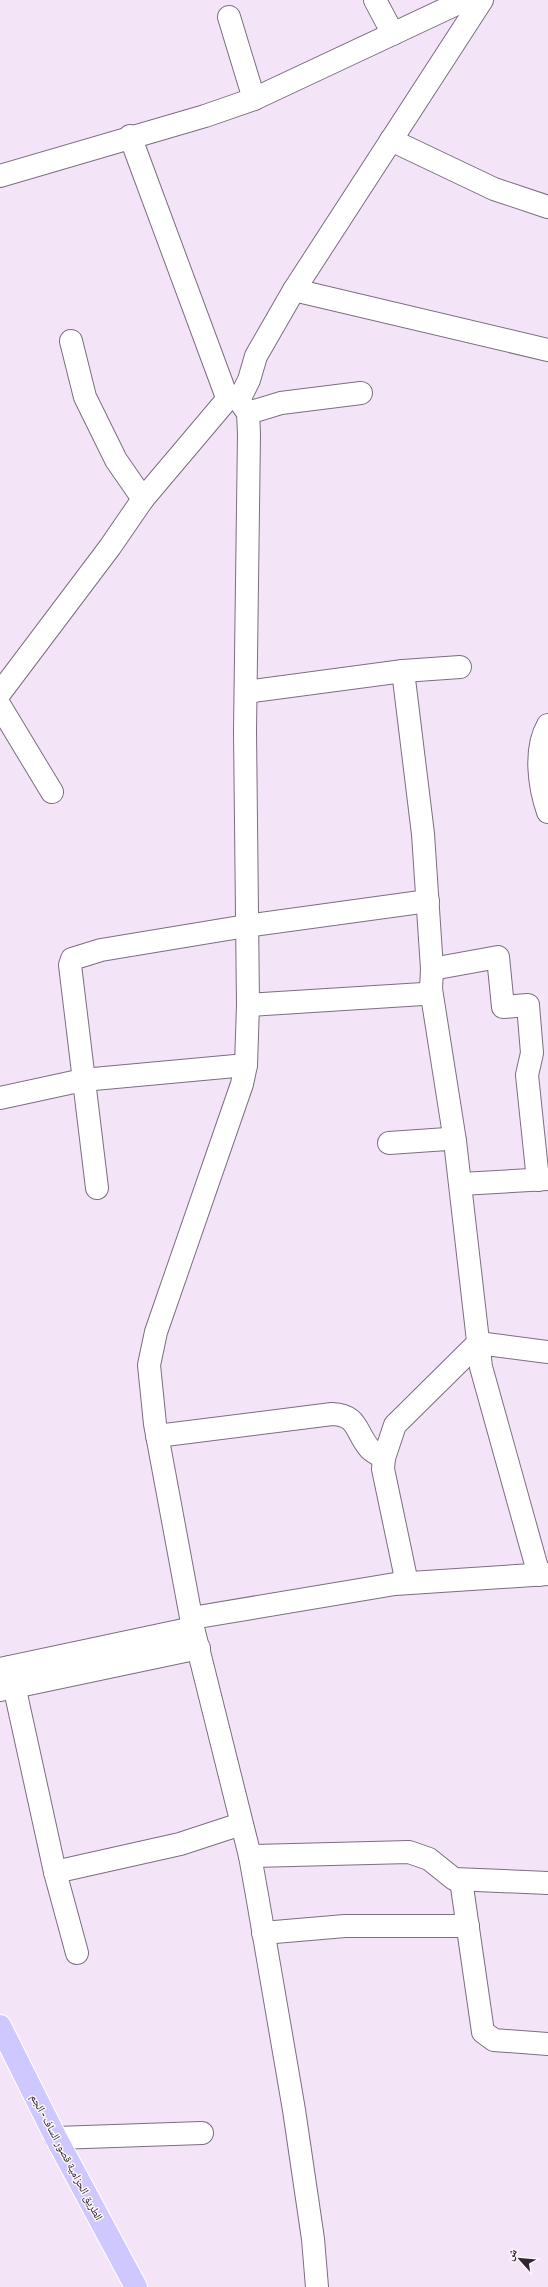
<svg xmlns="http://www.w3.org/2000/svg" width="548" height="2287" font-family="'Archivo Narrow','Noto Naskh Arabic',sans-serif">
  <rect width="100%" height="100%" fill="#f4e4f8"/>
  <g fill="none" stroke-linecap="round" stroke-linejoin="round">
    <defs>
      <g id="minor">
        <path d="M375,0L393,34"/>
        <path d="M229,17L254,99"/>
        <path d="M130,136L225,392"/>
        <path d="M391,140L494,189L548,207"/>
        <path d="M0,176L205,116L254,99L465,0"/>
        <path d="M294,290L548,350"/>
        <path d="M71,341L85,397L116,460L143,499"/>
        <path d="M242,394L249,380L256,356L294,290L482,0"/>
        <path d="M241,403L248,413L249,434L245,731L248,1005L246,1065L242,1084L156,1332L149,1365L155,1424L193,1628L250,1856L257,1895L294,2110L313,2239L317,2287"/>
        <path d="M248,413L281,403L361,393"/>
        <path d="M246,692L403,671L460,667"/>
        <path d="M0,693L110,547L143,499L225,402"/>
        <path d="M0,706L52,792"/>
        <path d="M548,725C534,749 539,786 548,812"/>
        <path d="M432,969L498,957L503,1007L528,1005L532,1053L527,1075L538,1180"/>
        <path d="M431,989L455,1141"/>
        <path d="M248,1005L423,994L431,989L432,969L423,834L403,671"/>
        <path d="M0,1098L83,1080L246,1065"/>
        <path d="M389,1143L447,1139L455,1141L481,1367L539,1575"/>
        <path d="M461,1184L548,1179"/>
        <path d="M97,1188L70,965L72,959L101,950L246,926L428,901"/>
        <path d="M157,1436L332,1414C359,1415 355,1432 370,1449C373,1452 379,1455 384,1458"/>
        <path d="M407,1583L383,1469L384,1458L395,1425L478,1343L548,1352"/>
        <path d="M192,1618L395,1584L548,1574"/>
        <path d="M10,1667L55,1872L77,1953"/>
        <path d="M0,1669L193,1628"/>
        <path d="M0,1690L199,1648"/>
        <path d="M250,1856L409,1852L429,1859L454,1879L548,1883"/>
        <path d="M55,1872L180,1844L241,1824"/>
        <path d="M461,1880L483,2032L494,2040L548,2044"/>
        <path d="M263,1933L345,1926H468"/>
        <path d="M56,2138L202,2133"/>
      </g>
      <path id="major" d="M0,2026L56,2138L136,2287"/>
    </defs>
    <use href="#minor" stroke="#7c6e80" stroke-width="24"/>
    <use href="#major" stroke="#fff" stroke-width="24"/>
    <use href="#minor" stroke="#fff" stroke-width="22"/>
    <use href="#major" stroke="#cec8fe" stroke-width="22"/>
  </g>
  <g text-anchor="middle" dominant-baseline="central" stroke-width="3" stroke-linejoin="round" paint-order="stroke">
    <g font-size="11" fill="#2d282f" stroke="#fcf5fd">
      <text transform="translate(67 2157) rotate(62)">الطريق الحزامية قصور الساف - الجم</text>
    </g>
  </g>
  <g transform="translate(520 2259) rotate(297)" stroke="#fcf5fd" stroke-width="3" paint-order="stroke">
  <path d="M0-3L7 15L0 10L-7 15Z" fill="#2d282f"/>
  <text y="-6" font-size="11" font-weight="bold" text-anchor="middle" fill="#2d282f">ش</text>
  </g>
</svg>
